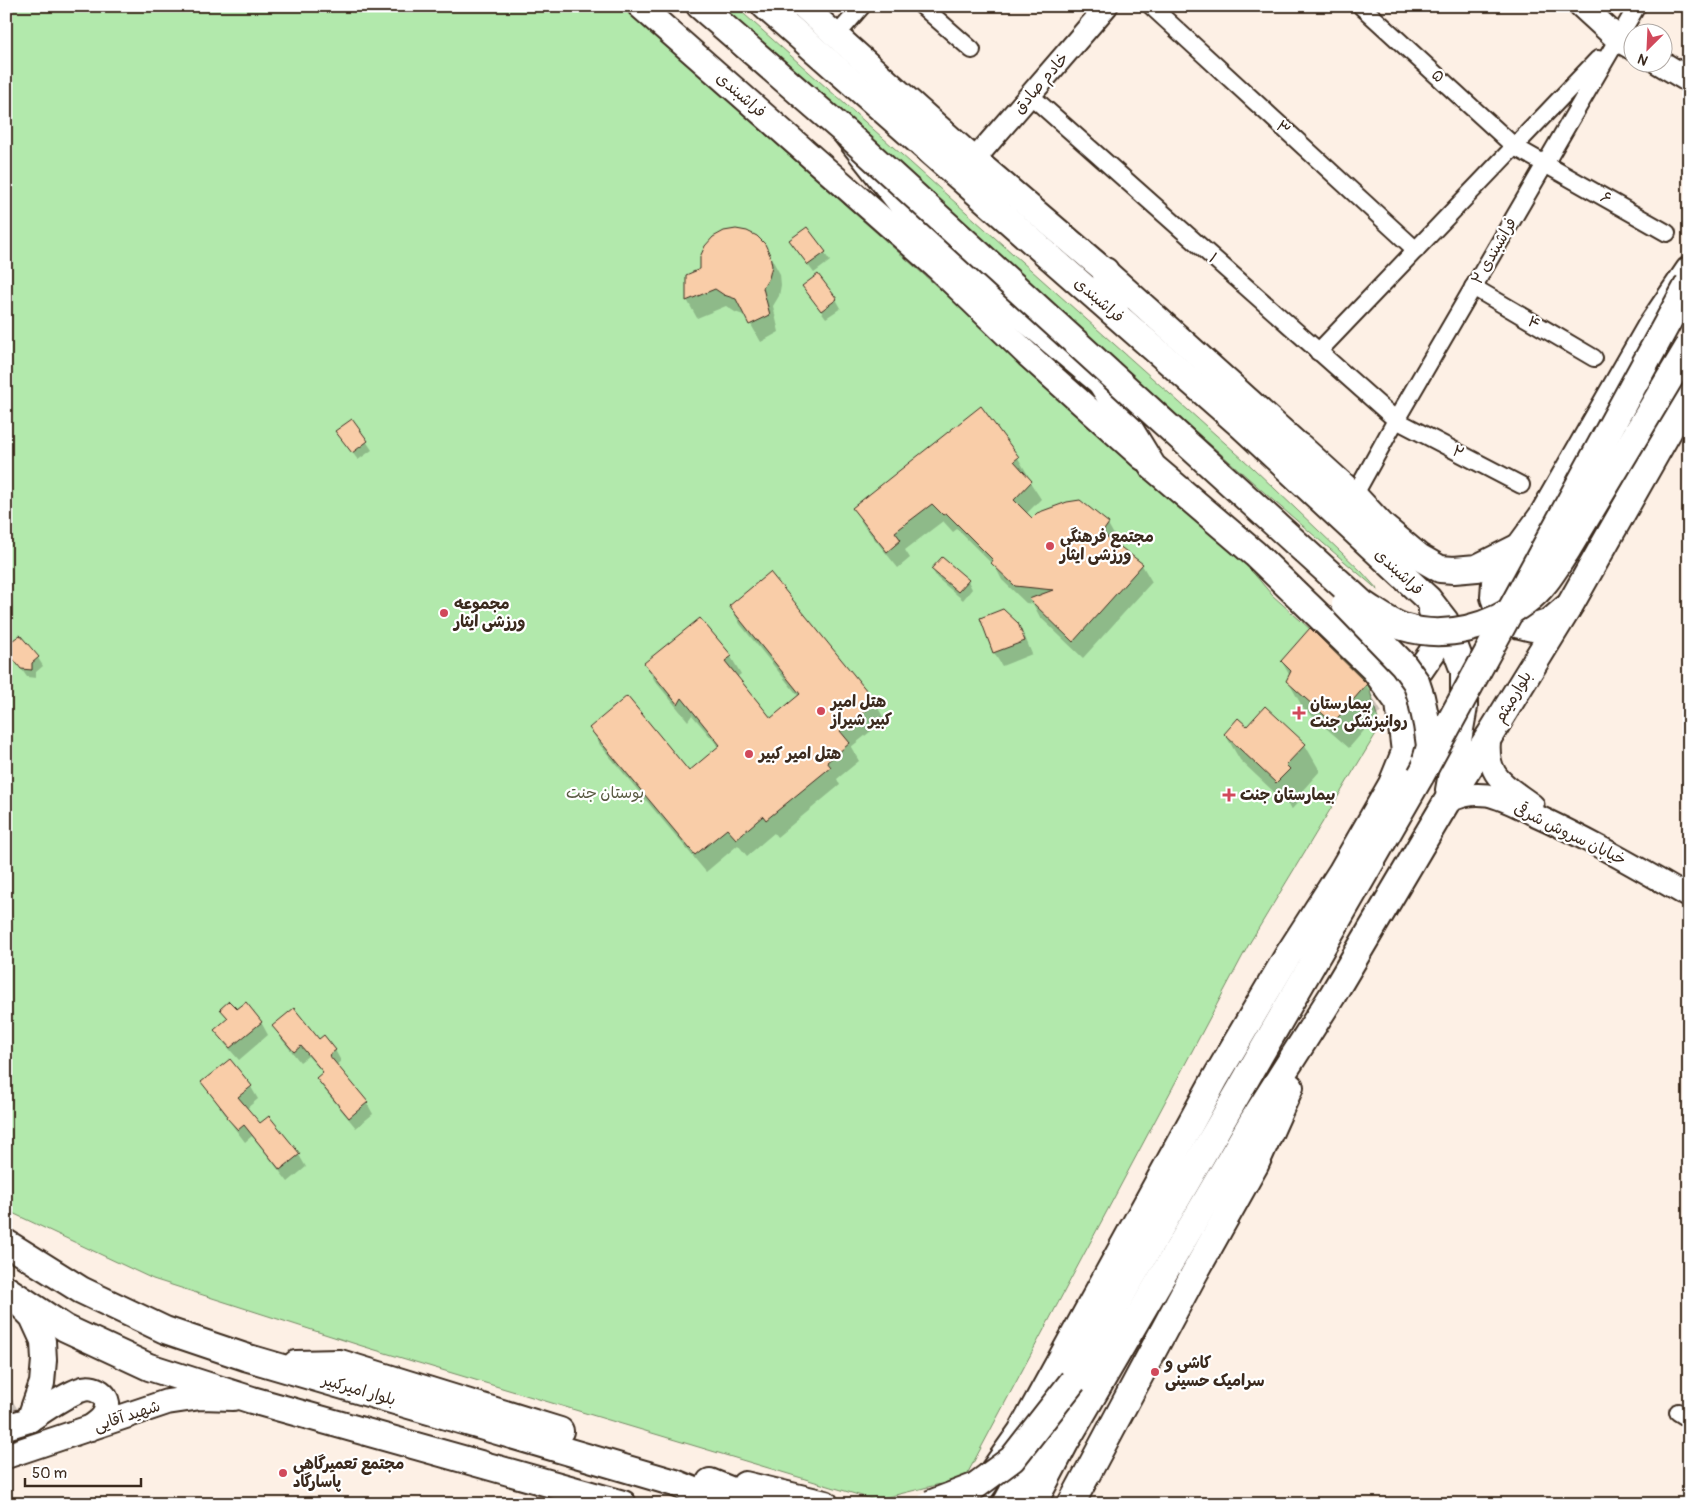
<svg xmlns="http://www.w3.org/2000/svg" width="1695" height="1510" font-family="Pangolin,'Playpen Sans Arabic',sans-serif">
  <rect width="100%" height="100%" fill="#fdf0e5"/>
  <filter id="ink" filterUnits="userSpaceOnUse"><feTurbulence type="fractalNoise" baseFrequency=".02" numOctaves="2"/><feDisplacementMap in="SourceGraphic" scale="10" xChannelSelector="R" yChannelSelector="G"/><feConvolveMatrix kernelMatrix="1 2 1 2 8 2 1 2 1" color-interpolation-filters="sRGB"/></filter>
  <g filter="url(#ink)">
    <g fill="#b2e9ac" stroke="#768a65">
      <path d="M6,6H621L1234,550L1272,595L1367,680L1380,727L1249,944L965,1478L875,1500L362,1346L153,1279L6,1210Z"/>
      <path d="M717,6H735L1253,468L1362,572L1379,591L1275,502Z"/>
    </g>
    <g fill="#0003">
      <path d="M807,229L830,261L814,273L796,249Z"/>
      <path d="M764,245L780,274L781,285L779,296L773,306L779,332L761,342L746,316L735,312L726,306L697,318L687,300Z"/>
      <path d="M803,286L836,299L841,308L826,318Z"/>
      <path d="M352,420L372,450L358,460L342,439Z"/>
      <path d="M1018,458L1028,475L1026,476L1041,499L1026,514L1032,520L1108,524L1118,542L1116,545L1142,565L1152,582L1083,658L1040,617L1033,604L1026,603L1002,580L996,568L957,529L953,532L943,521L905,550L910,558L898,568L864,526L854,509Z"/>
      <path d="M932,569L968,581L972,589L963,600L937,578Z"/>
      <path d="M730,606L875,703L885,720L851,747L859,761L837,779L840,785L777,837L774,833L747,856L738,845L706,872L600,745L590,728L689,772L719,747L692,715L688,721L655,681L645,664L731,657L741,674L737,677L771,719L799,697L740,624Z"/>
      <path d="M981,619L1017,624L1025,637L1032,654L1002,666L994,653Z"/>
      <path d="M20,636L38,658L43,666L36,672V678L27,677L7,649Z"/>
      <path d="M1282,662L1366,685L1381,711L1349,748L1303,708L1288,681L1290,676Z"/>
      <path d="M1247,728L1305,745L1320,771L1302,791L1304,796L1292,809L1240,760L1225,734Z"/>
      <path d="M222,1009L237,1011L261,1022L268,1035L239,1060L224,1043L216,1030L228,1020Z"/>
      <path d="M274,1026L319,1041L335,1050L341,1061L336,1065L367,1103L373,1114L356,1128L323,1088L317,1078L323,1073L308,1056L300,1062L280,1037Z"/>
      <path d="M230,1061L251,1087L258,1099L246,1109L260,1124L269,1117L299,1155L306,1167L288,1182L252,1136L245,1142L235,1129L203,1082Z"/>
      <path d="M6,1389L30,1431L27,1441L6,1457Z"/>
    </g>
    <g fill="#f9cda8" stroke="#3b2a1e">
      <path d="M807,227L826,252L808,265L789,240Z"/>
      <path d="M736,229L747,231L757,236L765,244L770,255L772,266L769,278L763,288L770,315L749,325L736,299L724,295L715,289L686,301V275L700,269V257L705,246L713,237L724,231Z"/>
      <path d="M818,274L837,299L821,311L802,286Z"/>
      <path d="M981,406L1019,457L1014,461L1032,481L1014,500L1032,518L1037,513L1067,502L1080,500L1109,523L1102,533L1143,564L1073,642L1029,599L1053,590L1015,586L991,563L993,560L946,513L943,515L932,504L895,532L901,540L887,552L852,508Z"/>
      <path d="M352,419L368,441L352,453L335,431Z"/>
      <path d="M942,557L969,580L958,592L931,569Z"/>
      <path d="M770,572L876,702L840,731L850,743L827,762L831,767L766,820L763,816L736,839L727,829L695,855L589,728L627,696L689,771L720,745L682,698L678,705L644,663L700,618L732,656L725,661L771,718L800,694L729,606Z"/>
      <path d="M1003,609L1018,623L1025,641L993,653L980,618Z"/>
      <path d="M1310,628L1367,684L1333,723L1286,681L1291,671L1281,661Z"/>
      <path d="M20,635L39,657L32,663V670L21,669L6,650V640H13Z"/>
      <path d="M1265,706L1306,744L1286,765L1290,769L1276,783L1224,734L1238,718L1247,726Z"/>
      <path d="M229,1001L237,1009L246,1002L262,1022L230,1048L214,1030L228,1018L220,1009Z"/>
      <path d="M294,1008L319,1039L324,1035L336,1050L329,1055L368,1102L349,1118L316,1078L323,1072L301,1046L294,1052L272,1026Z"/>
      <path d="M230,1059L252,1086L238,1097L260,1123L269,1116L300,1154L280,1170L244,1125L238,1130L226,1117L227,1115L201,1082Z"/>
    </g>
    <g fill="none" stroke-linecap="round" stroke-linejoin="round">
      <defs>
        <g id="minor">
          <path d="M922,6L972,50"/>
          <path d="M1151,6L1416,250"/>
          <path d="M1361,6L1515,147L1667,233"/>
          <path d="M836,36L862,6"/>
          <path d="M1030,95L1396,420L1521,485"/>
          <path d="M1473,287L1594,358"/>
          <path d="M1318,352L1598,59"/>
          <path d="M1354,496L1396,420L1637,6"/>
          <path d="M1678,1412L1689,1419"/>
        </g>
        <g id="tertiary">
          <path d="M974,160L1107,6"/>
          <path d="M1490,735C1485,777 1502,782 1533,805"/>
          <path d="M1446,803C1460,796 1471,793 1487,795C1502,798 1519,807 1533,814C1587,838 1638,868 1689,897"/>
        </g>
        <g id="secondary">
          <path d="M640,6L939,269L1028,355L1143,458"/>
          <path d="M803,6L967,153L1105,271L1297,444"/>
          <path d="M1582,6L1618,39L1632,47"/>
          <path d="M1659,62L1689,80"/>
          <path d="M29,1420C44,1410 63,1396 80,1390C93,1384 112,1395 106,1411C104,1419 97,1423 90,1428"/>
          <path d="M6,1427L29,1420L42,1383L44,1360L43,1341L32,1317L14,1299"/>
          <path d="M6,1456L167,1402L201,1397L233,1398"/>
        </g>
        <g id="primary">
          <path d="M700,6L845,132L908,212L965,268L1108,388"/>
          <path d="M765,6L1242,426L1428,599L1445,621L1464,671V707L1449,790"/>
          <path d="M1105,271L1116,314"/>
          <path d="M1253,430L1300,447L1354,496L1383,527L1419,557L1440,569L1454,570L1477,568L1517,548"/>
          <path d="M1565,609L1550,622L1532,628L1520,625L1508,619L1498,608L1494,597L1495,582L1501,572L1542,516L1651,326L1689,270"/>
          <path d="M1389,673L1398,676L1420,670L1433,651L1439,630L1432,611"/>
          <path d="M6,1243L81,1290L165,1330L245,1357L675,1483L727,1504"/>
          <path d="M6,1289L65,1328L149,1367L252,1400L623,1504"/>
          <path d="M296,1364L340,1363L560,1431"/>
          <path d="M710,1482L765,1504"/>
          <path d="M745,1485L825,1504"/>
          <path d="M970,1504L1021,1432L1215,1079L1288,955L1342,871L1392,784L1405,752L1399,703L1374,669L1255,554L1153,467L1099,379"/>
          <path d="M1006,1504L1124,1291L1421,775"/>
          <path d="M1033,1504L1065,1443L1252,1122L1332,996L1446,803L1490,735L1570,605L1689,395"/>
          <path d="M1071,1504L1194,1274L1255,1165L1290,1087"/>
        </g>
      </defs>
      <use href="#minor" stroke="#3b2a1e" stroke-width="20"/>
      <use href="#tertiary" stroke="#3b2a1e" stroke-width="25"/>
      <use href="#secondary" stroke="#3b2a1e" stroke-width="28"/>
      <use href="#primary" stroke="#3b2a1e" stroke-width="30"/>
      <use href="#minor" stroke="#fff" stroke-width="16"/>
      <use href="#tertiary" stroke="#fff" stroke-width="21"/>
      <use href="#secondary" stroke="#fff" stroke-width="24"/>
      <use href="#primary" stroke="#fff" stroke-width="26"/>
      <defs>
        <g id="primary-bridge">
          <path d="M845,132L1363,604C1376,612 1390,623 1403,627C1446,640 1491,627 1526,601C1544,588 1555,568 1567,550L1689,346"/>
          <path d="M1345,604L1403,664L1416,682L1421,697L1427,725L1430,746L1426,760"/>
          <path d="M1421,775L1689,283"/>
          <path d="M930,1504L974,1487L1012,1459L1073,1381"/>
        </g>
      </defs>
      <use href="#primary-bridge" stroke="#3b2a1e" stroke-width="30" stroke-linecap="butt"/>
      <use href="#primary-bridge" stroke="#fff" stroke-width="26"/>
    </g>
  </g>
  <g fill="#d1495b" stroke="#fff" stroke-width="2">
    <circle cx="1050" cy="546" r="5"/>
    <circle cx="444" cy="613" r="5"/>
    <circle cx="821" cy="711" r="5"/>
    <path d="M1296.5 705.5h5v5h5v5h-5v5h-5v-5h-5v-5h5z"/>
    <circle cx="749" cy="754" r="5"/>
    <path d="M1226.5 787.5h5v5h5v5h-5v5h-5v-5h-5v-5h5z"/>
    <circle cx="1155" cy="1372" r="5"/>
    <circle cx="283" cy="1473" r="5"/>
  </g>
  <g text-anchor="middle" dominant-baseline="central" stroke-width="4.5" stroke-linejoin="round" paint-order="stroke">
    <g font-size="16" fill="#3b2a1e" stroke="#fff">
      <text transform="translate(1438 76) rotate(42)">۵</text>
      <text transform="translate(1041 83) rotate(-49)">خادم صادق</text>
      <text transform="translate(741 95) rotate(41)">فراشبندی</text>
      <text transform="translate(1283 128) rotate(43)">۳</text>
      <text transform="translate(1606 198) rotate(30)">۶</text>
      <text transform="translate(1494 251) rotate(-60)">۲ فراشبندی</text>
      <text transform="translate(1213 258) rotate(42)">۱</text>
      <text transform="translate(1099 300) rotate(41)">فراشبندی</text>
      <text transform="translate(1534 323) rotate(30)">۴</text>
      <text transform="translate(1458 452) rotate(28)">۲</text>
      <text transform="translate(1399 572) rotate(43)">فراشبندی</text>
      <text transform="translate(1513 697) rotate(-59)">بلوارمیثم</text>
      <text transform="translate(1570 834) rotate(26)">خیابان سروش شرقی</text>
      <text transform="translate(359 1390) rotate(16)">بلوار امیرکبیر</text>
      <text transform="translate(127 1416) rotate(-18)">شهید آقایی</text>
    </g>
    <g font-size="16" font-weight="bold" fill="#3b2a1e" stroke="#fff" text-anchor="start">
      <text x="1060" y="537">مجتمع فرهنگی<tspan x="1060" dy="18">ورزشی ایثار</tspan></text>
      <text x="454" y="604">مجموعه<tspan x="454" dy="18">ورزشی ایثار</tspan></text>
      <text x="831" y="702">هتل امیر<tspan x="831" dy="18">کبیر شیراز</tspan></text>
      <text x="1310" y="704">بیمارستان<tspan x="1310" dy="18">روانپزشکی جنت</tspan></text>
      <text x="759" y="754">هتل امیر کبیر</text>
      <text x="1240" y="795">بیمارستان جنت</text>
      <text x="1165" y="1363">کاشی و<tspan x="1165" dy="18">سرامیک حسینی</tspan></text>
      <text x="293" y="1464">مجتمع تعمیرگاهی<tspan x="293" dy="18">پاسارگاد</tspan></text>
    </g>
    <g font-size="16" fill="#595a42" stroke="#fff">
      <text x="605" y="793">بوستان جنت</text>
    </g>
  </g>
  <rect width="1695" height="1510" fill="none" stroke="#fff" stroke-width="25"/>
  <rect x="12" y="12" width="1670" height="1485" fill="none" stroke="#3b2a1e" stroke-width="2" filter="url(#ink)"/>
  <g transform="translate(1648 48) rotate(204)"><circle r="24" fill="#ffffff" stroke="#b1aaa5"/>
  <path d="M0-4L9 19L0 12L-9 19Z" fill="#d1495b"/>
  <text y="-8" font-size="14" font-weight="bold" text-anchor="middle" fill="#3b2a1e">N</text>
  </g>
  <path d="M25 1478v8h116v-8" fill="none" stroke="#3b2a1e" stroke-width="2.5"/>
  <text x="32" y="1478" font-size="15" fill="#3b2a1e" stroke="#ffffff" stroke-width="4" paint-order="stroke">50 m</text>
</svg>
